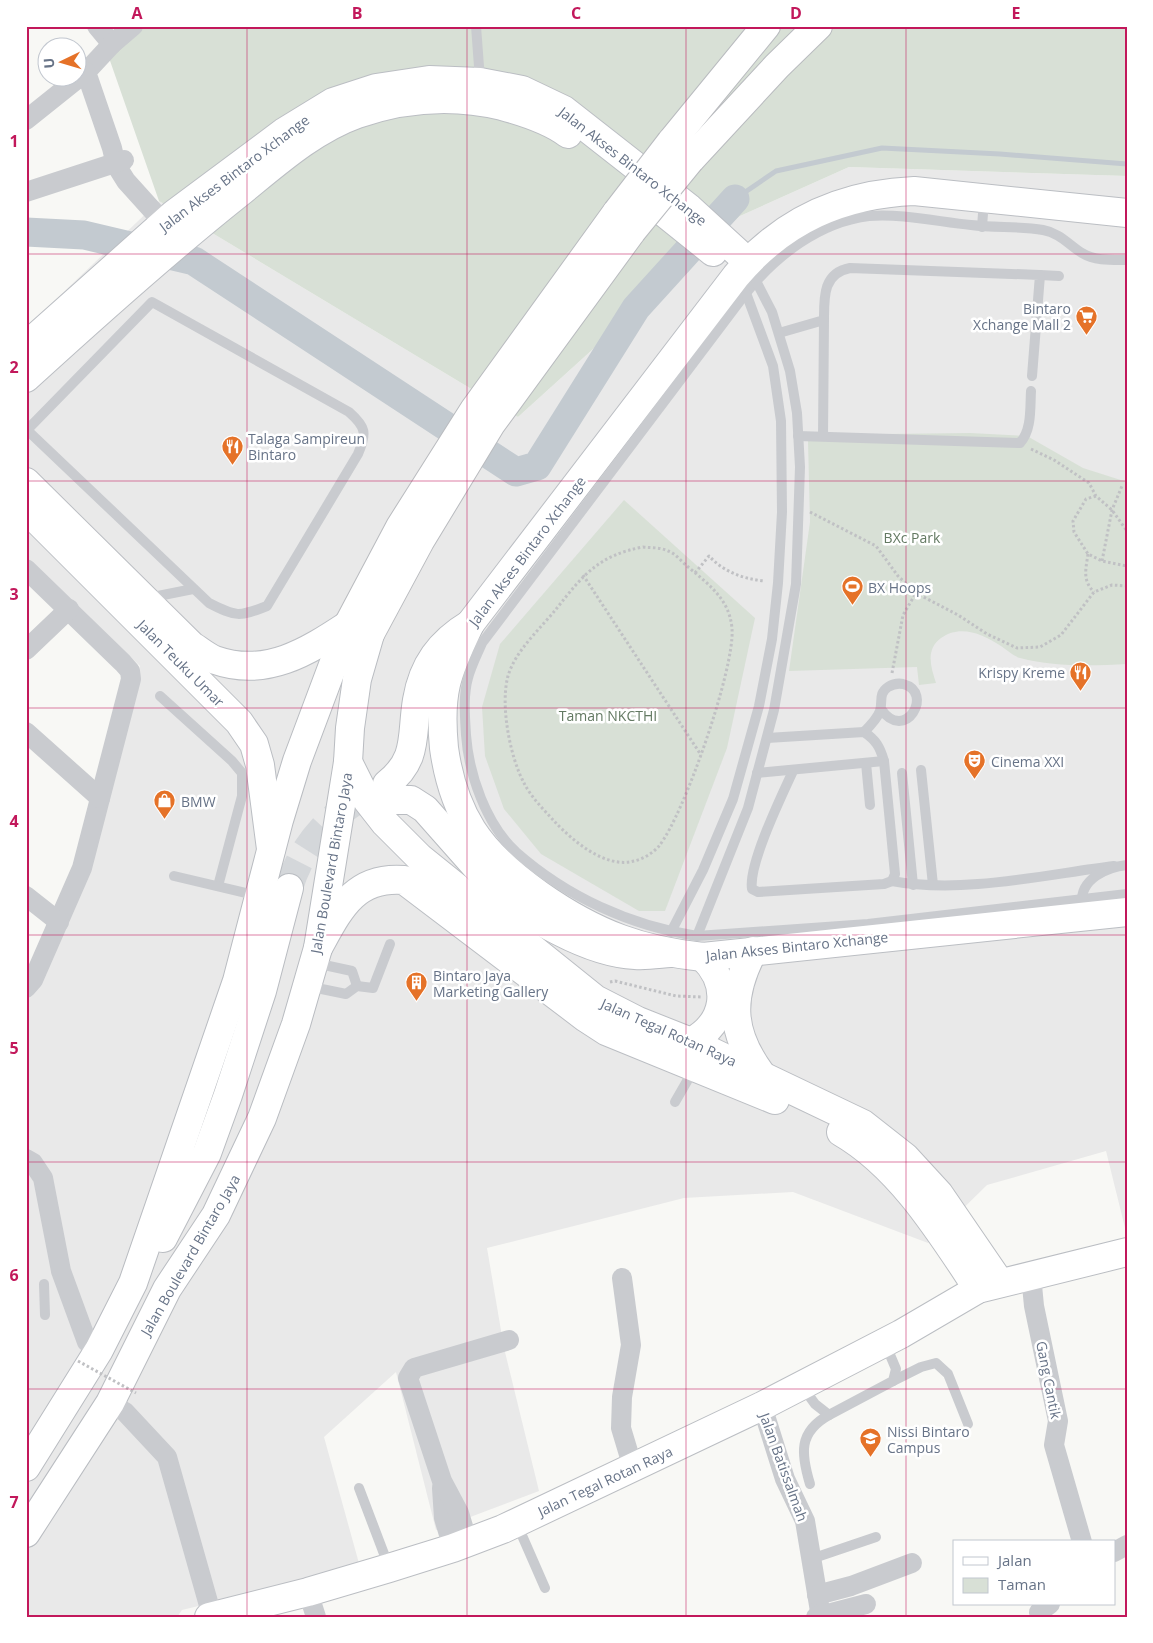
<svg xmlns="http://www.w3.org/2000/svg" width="1153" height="1643" font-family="'Open Sans',sans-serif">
  <rect width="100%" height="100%" fill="#f8f8f5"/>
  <path fill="#e9e9e9" d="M849,167L1127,176V1236L1106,1151L987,1185L928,1243L793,1192L684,1198L487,1248L504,1348L539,1491L436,1530L396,1372L324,1437L360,1567L182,1610L177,1617H26V999L83,877L140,666L26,556V328L159,201L518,417L740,216Z"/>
  <g fill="#d8e0d6">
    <path d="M143,26H1127V176L849,167L740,216L518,417L159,201L108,55Z"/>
    <path d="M970,433L1027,436L1083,468L1127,482V664C1092,666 1054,667 1020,658C1013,656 1007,650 1001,646C983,634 960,624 941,638C925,650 931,667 936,683L919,685L917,667L789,671L810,522L808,441L884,434Z"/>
    <path d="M624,500L755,618L727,748L665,911H639L541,854L504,809L485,756L482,707L500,644Z"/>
  </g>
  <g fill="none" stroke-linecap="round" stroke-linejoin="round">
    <path stroke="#c3cad0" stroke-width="5" d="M735,199L776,171L882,148L1000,154L1127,164"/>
    <path stroke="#c3cad0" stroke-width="29" d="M26,232L84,235L194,261L516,472L537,466L636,308L735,199"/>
    <path stroke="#d4d7da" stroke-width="28" stroke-dasharray="28 14" stroke-linecap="butt" d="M289,888C299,853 322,823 353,803"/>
    <defs>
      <g id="secondary">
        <path d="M636,190L713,252"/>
        <path d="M1127,213L914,191C842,194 783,220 736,276L470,624C461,643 451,663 446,684C441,705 442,727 444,748C448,777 457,806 472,830C501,875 572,921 621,939C648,949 675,954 703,957L1127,912"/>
        <path d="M26,346L174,214L284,132L333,102L376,88L429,80L480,82L522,90L564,110L689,208L748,262"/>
        <path d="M26,378C95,315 165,252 238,194C274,165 312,130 357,114C404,98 453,94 502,106C524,112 550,120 568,134"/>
        <path d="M26,482L192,646C199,650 207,657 215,660C266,678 307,652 348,625"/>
        <path d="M26,509L239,722L254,744L260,765L271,849"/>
        <path d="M348,762L367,800L385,823L420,858L595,999L638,1021L691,1042L863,1124L905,1157L939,1194L1000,1283"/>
        <path d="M318,948C339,910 354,876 404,880L586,1018L606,1031L775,1100"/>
        <path d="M753,951C729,997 730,1032 761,1074L759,1077"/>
        <path d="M691,1042C727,1022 731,985 703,957"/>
        <path d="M841,1132C900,1166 941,1233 978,1289"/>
        <path d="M209,1617L308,1592L389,1568L453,1548L503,1529L762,1406L901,1334L978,1289L1127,1252"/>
      </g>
      <g id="primary">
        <path d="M387,784C419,759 411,735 417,700C423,665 440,642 470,624"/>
        <path d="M389,800H411L425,809L494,887C527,917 589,953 635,955C646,956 658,954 670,953"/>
        <path d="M163,1238L207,1153L228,1095L262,991L289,888"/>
        <path d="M26,1467L99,1350L133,1283L237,981L279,820L297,761L348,625"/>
        <path d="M26,1533L110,1403L167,1289L216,1215L262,1118L296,1024L318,948L348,762L350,728L357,679L370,634"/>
      </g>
      <g id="motorway">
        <path d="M671,142L766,26"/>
        <path d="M690,160L777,66L818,26"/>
        <path d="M348,625L400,527L474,410L617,212"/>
        <path d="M370,634L420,541L491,424L632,231"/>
      </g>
    </defs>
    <use href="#secondary" stroke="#bbbec3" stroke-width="30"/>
    <use href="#primary" stroke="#b9bcc1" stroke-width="30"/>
    <use href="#motorway" stroke="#b9bbbf" stroke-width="30"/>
    <g stroke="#c0c1c4" stroke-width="3" stroke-dasharray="2.5 2.5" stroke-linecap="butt">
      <path d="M1031,449L1054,460L1089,483L1096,496L1112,510L1127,531"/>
      <path d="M1096,496L1086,499L1073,521L1074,532L1088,554L1102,561L1127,566"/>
      <path d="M810,512L876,546L898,576L916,593L958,615L987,634L1017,648L1040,647L1061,635L1094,592L1112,585L1127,586"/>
      <path d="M643,547C651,548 660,547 668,551C675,553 681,561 687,566C708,584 730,599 732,629C735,668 684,815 659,846C653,853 643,859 634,861C606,869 573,841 555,822C544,810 531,797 524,783C510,757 500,705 508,676C515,651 541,628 557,608C583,575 599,555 643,547Z"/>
      <path d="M1088,554C1086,569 1082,580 1094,592"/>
      <path d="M1102,561L1112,510L1122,486"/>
      <path d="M695,573L709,556C724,572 743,579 765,581"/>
      <path d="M583,575L701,755"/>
      <path d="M892,673L903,615L916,593"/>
      <path d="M610,982L615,981L676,996L702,997"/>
    </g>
    <g stroke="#c9cbcf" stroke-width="10">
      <path d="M476,26L480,80"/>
      <path d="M982,227L984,200"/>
      <path d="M1127,260C1112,260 1095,261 1082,253C1069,245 1060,233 1043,230C1020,226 995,228 971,225C940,222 900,213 869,216C819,222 776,256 746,293L482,643C477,655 471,666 468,678C463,696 465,717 466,735C469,775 486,824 516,852C567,897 631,926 697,936L868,924L1127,894"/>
      <path d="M1040,275L1059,276"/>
      <path d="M779,333L824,320C824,297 823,273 850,268L1040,275L1032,376"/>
      <path d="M26,429L209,603C236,617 239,617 267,606L358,454C367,433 366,427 349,412L152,302L27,430"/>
      <path d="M798,436L1020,443C1032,430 1030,408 1031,391"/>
      <path d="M823,436L824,320"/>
      <path d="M148,598L193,589"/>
      <path d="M160,696L232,761L242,773V796L218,886"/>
      <path d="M864,732C870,726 877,719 880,711C883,701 878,694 888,687C893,684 898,683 903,684C935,692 905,744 881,709"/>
      <path d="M767,738L864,732C876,740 880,747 884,761L895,874L892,881L884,884L758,892L752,889C748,865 782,795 793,771"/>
      <path d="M866,763L870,805"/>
      <path d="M921,770L933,885"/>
      <path d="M757,773L884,761"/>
      <path d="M902,773L913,885"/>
      <path d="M174,876L259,896"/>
      <path d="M892,881C962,894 1043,875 1114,866"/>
      <path d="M1082,903C1080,879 1107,867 1127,865"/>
      <path d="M671,932L703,870L733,799L759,706L772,639L778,583L782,512L781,421L773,366L746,293"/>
      <path d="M697,936L748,808L774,710L796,584L800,467L797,413L790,371L772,312L756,281"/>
      <path d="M315,963L352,971L357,986"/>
      <path d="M307,986L346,994L357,986L373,988L390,944"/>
      <path d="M675,1102L694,1069"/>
      <path d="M44,1284L45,1315"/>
      <path d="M893,1381L921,1367L936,1363L948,1374L968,1424"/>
      <path d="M802,1386L815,1404L829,1415L893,1381L896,1369L885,1343"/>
      <path d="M810,1484C801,1454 798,1432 829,1415"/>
      <path d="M359,1488L389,1567"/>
      <path d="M517,1524L545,1588"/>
      <path d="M811,1559L876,1537"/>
    </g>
    <g stroke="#c9cbcf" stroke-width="20">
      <path d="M97,26L112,44"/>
      <path d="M133,26L112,44L86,72L112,148L116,165L126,181L172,232"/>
      <path d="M26,120L86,72"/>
      <path d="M26,192L124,160"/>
      <path d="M26,569L123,663L130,671L131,679L82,868L33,980L26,988"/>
      <path d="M26,650L69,609"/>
      <path d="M26,732L100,798"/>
      <path d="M26,896L59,922"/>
      <path d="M26,1159L33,1163L43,1178L61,1271L87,1342L99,1350"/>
      <path d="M1031,1275L1034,1306L1058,1421L1054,1445L1082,1542"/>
      <path d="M622,1278L631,1345L622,1397L621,1428L633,1468"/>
      <path d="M110,1403L125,1412L167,1457L212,1616"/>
      <path d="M762,1406L785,1479L805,1521L821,1617"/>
      <path d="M442,1488L444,1518L453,1548"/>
      <path d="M468,1543L459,1513L442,1481L408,1378L414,1368L509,1340"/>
      <path d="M1114,1552L1127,1545"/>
      <path d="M308,1592L316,1617"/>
      <path d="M817,1595L851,1586L912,1563"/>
      <path d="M816,1617L866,1604"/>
      <path d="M1041,1617L1039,1612L1050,1604"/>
    </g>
    <use href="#secondary" stroke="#fff" stroke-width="28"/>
    <use href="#primary" stroke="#fff" stroke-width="28"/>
    <use href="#motorway" stroke="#fff" stroke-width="28"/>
    <defs>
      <g id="motorway-bridge">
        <path d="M617,212L671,142"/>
        <path d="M632,231L690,160"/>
      </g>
    </defs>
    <use href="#motorway-bridge" stroke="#b9bbbf" stroke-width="30" stroke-linecap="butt"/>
    <path stroke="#c0c1c4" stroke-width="3" stroke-dasharray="2.5 2.5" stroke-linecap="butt" d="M78,1361L136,1393"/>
    <use href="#motorway-bridge" stroke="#fff" stroke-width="28"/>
  </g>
  <path fill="none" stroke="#c2185b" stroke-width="1" stroke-opacity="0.55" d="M247,26V1617M467,26V1617M686,26V1617M906,26V1617M26,254H1127M26,481H1127M26,708H1127M26,935H1127M26,1162H1127M26,1389H1127"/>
  <defs>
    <symbol id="supermarket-pin" viewBox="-11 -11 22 30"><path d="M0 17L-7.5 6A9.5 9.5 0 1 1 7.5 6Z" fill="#e57228" stroke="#fff"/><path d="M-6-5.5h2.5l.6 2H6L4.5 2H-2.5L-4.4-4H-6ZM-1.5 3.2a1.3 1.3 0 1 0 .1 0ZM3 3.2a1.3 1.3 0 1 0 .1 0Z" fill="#fff"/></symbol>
    <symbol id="restaurant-pin" viewBox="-11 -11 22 30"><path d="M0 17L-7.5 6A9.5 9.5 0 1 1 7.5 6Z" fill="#e57228" stroke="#fff"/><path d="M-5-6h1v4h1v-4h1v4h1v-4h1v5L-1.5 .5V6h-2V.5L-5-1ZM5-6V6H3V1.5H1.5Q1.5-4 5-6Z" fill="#fff"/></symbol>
    <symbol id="stadium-pin" viewBox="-11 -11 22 30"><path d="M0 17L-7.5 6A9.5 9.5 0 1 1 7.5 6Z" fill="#e57228" stroke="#fff"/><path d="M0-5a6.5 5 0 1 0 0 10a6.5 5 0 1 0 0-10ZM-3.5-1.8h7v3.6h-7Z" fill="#fff"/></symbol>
    <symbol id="theatre-pin" viewBox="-11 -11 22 30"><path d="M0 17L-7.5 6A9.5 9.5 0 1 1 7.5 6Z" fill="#e57228" stroke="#fff"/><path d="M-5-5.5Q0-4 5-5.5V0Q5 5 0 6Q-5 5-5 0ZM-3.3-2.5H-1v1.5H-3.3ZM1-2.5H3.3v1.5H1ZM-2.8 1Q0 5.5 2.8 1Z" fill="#fff"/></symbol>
    <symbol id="shop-pin" viewBox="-11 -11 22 30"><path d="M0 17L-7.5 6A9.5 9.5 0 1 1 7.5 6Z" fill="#e57228" stroke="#fff"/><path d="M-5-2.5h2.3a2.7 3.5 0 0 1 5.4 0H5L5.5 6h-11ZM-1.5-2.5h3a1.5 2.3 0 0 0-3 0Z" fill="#fff"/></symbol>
    <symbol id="building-pin" viewBox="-11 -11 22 30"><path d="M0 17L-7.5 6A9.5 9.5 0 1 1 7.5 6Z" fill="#e57228" stroke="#fff"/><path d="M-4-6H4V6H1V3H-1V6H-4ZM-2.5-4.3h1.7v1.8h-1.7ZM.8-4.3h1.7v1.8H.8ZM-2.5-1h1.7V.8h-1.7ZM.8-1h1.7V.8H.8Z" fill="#fff"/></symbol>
    <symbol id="university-pin" viewBox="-11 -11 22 30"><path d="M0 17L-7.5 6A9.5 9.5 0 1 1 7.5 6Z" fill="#e57228" stroke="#fff"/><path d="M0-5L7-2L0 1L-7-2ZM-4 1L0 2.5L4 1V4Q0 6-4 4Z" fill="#fff"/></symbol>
  </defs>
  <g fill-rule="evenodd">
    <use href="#supermarket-pin" x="1074" y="304" width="25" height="34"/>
    <use href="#restaurant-pin" x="220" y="434" width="25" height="34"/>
    <use href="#stadium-pin" x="840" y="574" width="25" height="34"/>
    <use href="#restaurant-pin" x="1068" y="660" width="25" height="34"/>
    <use href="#theatre-pin" x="962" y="748" width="25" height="34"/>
    <use href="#shop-pin" x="152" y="788" width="25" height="34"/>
    <use href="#building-pin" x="404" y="970" width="25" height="34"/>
    <use href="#university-pin" x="858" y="1426" width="25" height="34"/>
  </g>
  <g text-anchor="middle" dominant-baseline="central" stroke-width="5" stroke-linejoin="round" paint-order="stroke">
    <g font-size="14" fill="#677387" stroke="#fff">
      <text transform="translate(633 166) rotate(38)">Jalan Akses Bintaro Xchange</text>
      <text transform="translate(234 173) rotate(-37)">Jalan Akses Bintaro Xchange</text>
      <text transform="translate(527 551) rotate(-53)">Jalan Akses Bintaro Xchange</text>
      <text transform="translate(181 663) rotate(45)">Jalan Teuku Umar</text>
      <text transform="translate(331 863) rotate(-80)">Jalan Boulevard Bintaro Jaya</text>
      <text transform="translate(797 946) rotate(-6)">Jalan Akses Bintaro Xchange</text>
      <text transform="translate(669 1032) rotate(24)">Jalan Tegal Rotan Raya</text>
      <text transform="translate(190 1255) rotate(-60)">Jalan Boulevard Bintaro Jaya</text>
      <text transform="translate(1049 1380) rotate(79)">Gang Cantik</text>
      <text transform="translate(784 1467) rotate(70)">Jalan Batissalmah</text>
      <text transform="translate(605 1481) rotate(-25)">Jalan Tegal Rotan Raya</text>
    </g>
    <g font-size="14" fill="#677387" stroke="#fff" text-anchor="start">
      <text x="1071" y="308" text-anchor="end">Bintaro<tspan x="1071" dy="16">Xchange Mall 2</tspan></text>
      <text x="248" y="438">Talaga Sampireun<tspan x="248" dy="16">Bintaro</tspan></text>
      <text x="868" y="587">BX Hoops</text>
      <text x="1065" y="672" text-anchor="end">Krispy Kreme</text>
      <text x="991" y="761">Cinema XXI</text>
      <text x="181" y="801">BMW</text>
      <text x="433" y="975">Bintaro Jaya<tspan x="433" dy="16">Marketing Gallery</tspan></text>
      <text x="887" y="1431">Nissi Bintaro<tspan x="887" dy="16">Campus</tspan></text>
    </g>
    <g font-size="14" fill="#637962" stroke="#fff">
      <text x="912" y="537">BXc Park</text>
      <text x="608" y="715">Taman NKCTHI</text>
    </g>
  </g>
  <rect width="1153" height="1643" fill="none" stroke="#ffffff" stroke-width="55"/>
  <rect x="953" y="1540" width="162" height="65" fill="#ffffff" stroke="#c2c7cf"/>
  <rect x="963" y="1557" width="25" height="8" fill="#ffffff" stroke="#c2c7cf"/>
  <text x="998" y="1566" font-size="15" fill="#677387">Jalan</text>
  <rect x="963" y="1578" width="25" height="15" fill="#d8e0d6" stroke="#c2c7cf"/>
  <text x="998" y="1590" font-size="15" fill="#677387">Taman</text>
  <g transform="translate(62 62) rotate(265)"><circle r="24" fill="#ffffff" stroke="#c2c7cf"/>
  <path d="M0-4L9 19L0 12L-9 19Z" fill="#e57228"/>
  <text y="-8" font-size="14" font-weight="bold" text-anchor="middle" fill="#677387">U</text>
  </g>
  <rect x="28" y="28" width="1098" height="1588" fill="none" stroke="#c2185b" stroke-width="2"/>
  <g font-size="16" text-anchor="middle" font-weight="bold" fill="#c2185b">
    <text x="137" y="19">A</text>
    <text x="357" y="19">B</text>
    <text x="576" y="19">C</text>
    <text x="796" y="19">D</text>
    <text x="1016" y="19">E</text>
    <text x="14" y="147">1</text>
    <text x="14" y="373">2</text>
    <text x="14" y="600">3</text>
    <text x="14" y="827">4</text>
    <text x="14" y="1054">5</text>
    <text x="14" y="1281">6</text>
    <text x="14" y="1508">7</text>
  </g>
</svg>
